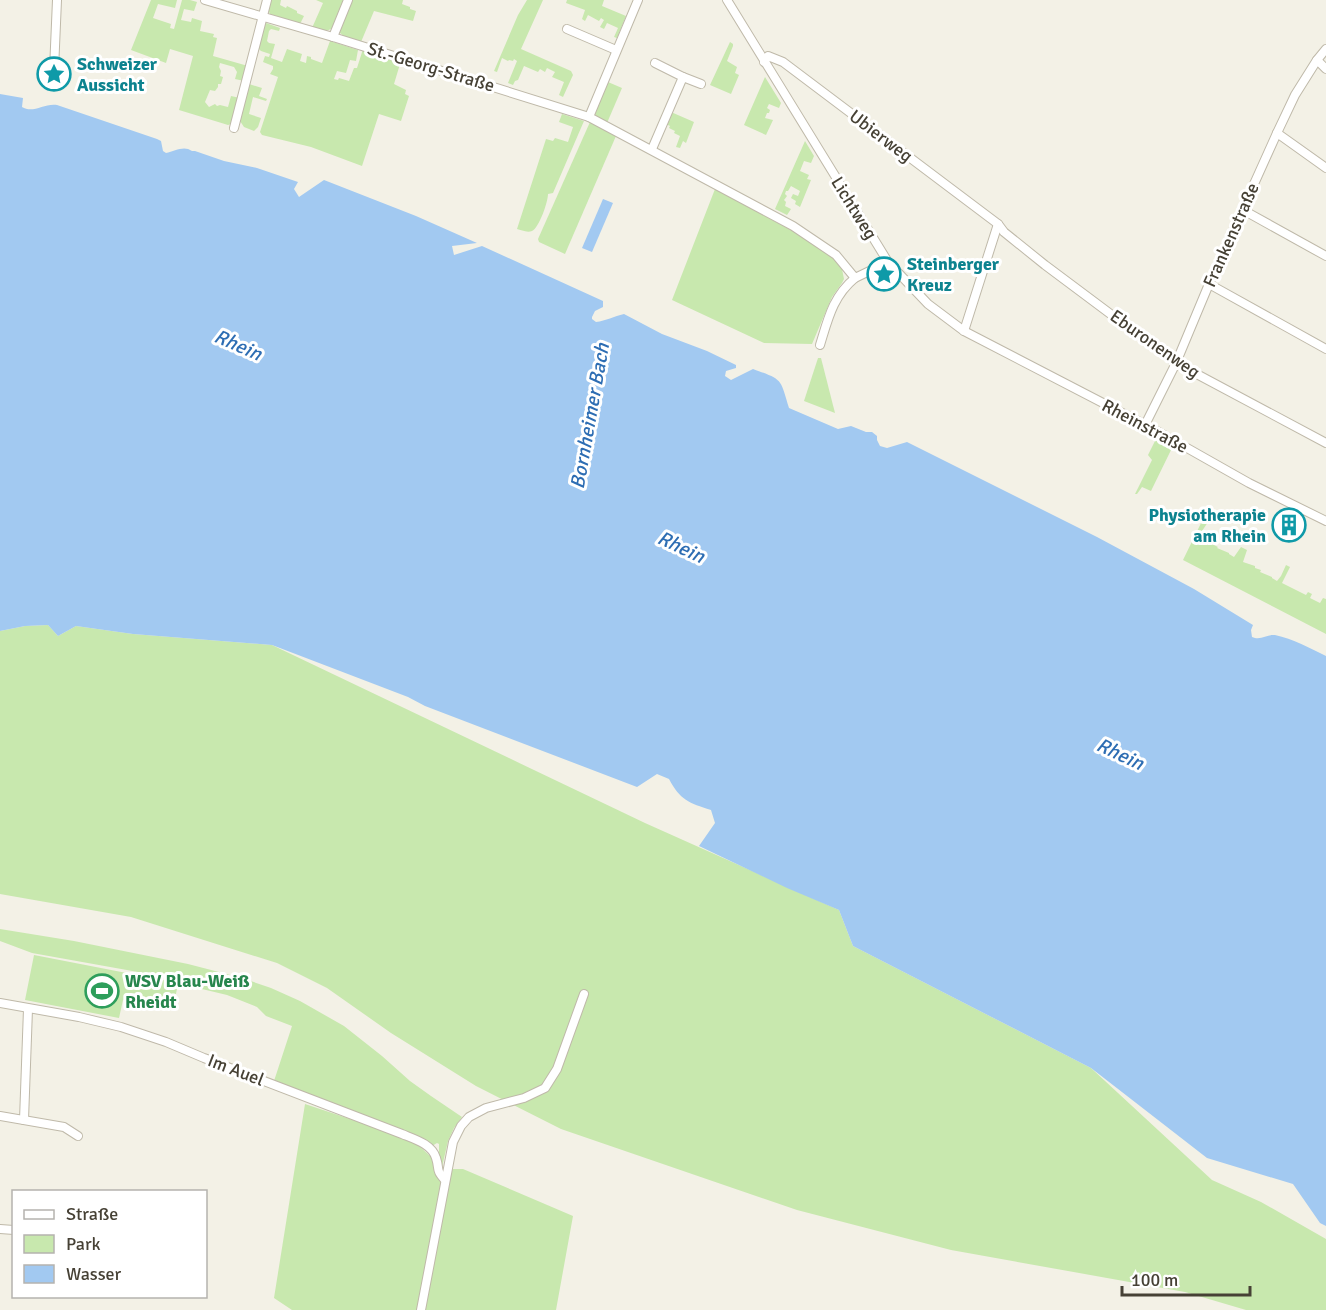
<svg xmlns="http://www.w3.org/2000/svg" width="1326" height="1310" font-family="Signika,sans-serif">
  <rect width="100%" height="100%" fill="#f3f1e6"/>
  <g fill="#c8e8ae">
    <path d="M151,0H177L175,8L158,4L153,18L171,24L170,28L174,29L182,0H190L197,2L194,11L184,9L181,20L191,22L192,18L202,21L200,31L214,34L213,37L217,38L213,56L248,66L244,81L235,79L237,72L234,67L220,63L219,67L221,71L220,76L223,77L221,84H218V87L215,91L210,90L205,102L209,107L215,104L217,106L220,105L228,107L231,96L240,98L231,124L228,125L179,110L193,56L170,49L166,63L131,50Z"/>
    <path d="M271,0H281L280,5L286,8L287,6L297,11V13L304,16L300,24L270,14L268,10Z"/>
    <path d="M316,0H344L332,28C327,33 318,30 312,28L323,3Z"/>
    <path d="M352,0H403L402,4L410,7V9L416,11L413,21L374,11L361,42L348,39L340,33V30Z"/>
    <path d="M527,0H543L521,49L571,71L573,75L563,97L559,95L564,82L552,77L555,72L547,68L545,72L540,69L538,72L524,66L518,80L515,81L513,85L508,83L517,61L514,59L513,61L509,60L508,61L502,58L497,72L494,71L518,15Z"/>
    <path d="M567,0H604L602,6L626,16L617,38L614,37L618,28L607,23L604,29L600,27L604,20L601,18L599,21L588,15L585,21L582,19L585,10L566,3Z"/>
    <path d="M266,23L280,28L279,31L271,29L269,31L267,41L269,43L275,44L271,58L282,62L287,49L302,54L300,61L306,63L307,56L311,57V59L322,63L330,41L358,50L356,61L350,60L346,73L337,71L334,79L338,80L339,78L349,81L354,68H357L363,49L397,60L396,63L400,64L394,84L406,90L405,94L409,96L401,121L379,114L362,166L311,147L262,135L260,132L278,77L270,74L273,69V66L263,62L265,56L269,57L270,54L261,51L258,48L264,24Z"/>
    <path d="M730,42L733,44V46L727,61L737,67L735,73L739,75L731,94L710,85Z"/>
    <path d="M765,77L781,103L779,108L769,104L767,108L770,110L769,113H767L765,118L773,120L766,135L744,125Z"/>
    <path d="M608,82L622,88L607,123L598,119L595,114Z"/>
    <path d="M249,84L262,88L259,96L267,99L266,101L253,97L249,114L261,118L258,127L254,131L244,127L240,121Z"/>
    <path d="M671,112L694,122L686,143L683,141L680,148L676,147L680,136L674,133L675,131L669,128L670,126L666,124Z"/>
    <path d="M562,114L584,121L553,193L548,194C548,202 539,228 532,231C527,233 521,230 517,229L546,139L553,141L555,138L568,142L573,127L559,122Z"/>
    <path d="M590,122L616,136L565,254L539,242L538,239Z"/>
    <path d="M805,141L814,156L811,163L804,161L800,171L809,175L807,179L811,180L800,207L795,204L796,201L791,198L793,194L798,196L800,191L791,186L788,191H786L785,194L787,196L784,200L786,202L785,206L791,209L787,215L775,209Z"/>
    <path d="M715,189L813,242L835,258L842,269L844,279L842,283L832,297L812,344L764,343L672,300Z"/>
    <path d="M818,358H821L835,413L804,401Z"/>
    <path d="M1156,439L1172,448L1151,491L1142,487L1137,494H1135L1152,460L1148,455Z"/>
    <path d="M1203,519L1208,522L1202,531L1201,538L1212,542V544L1218,547L1217,548L1229,553V554L1234,557L1241,547L1247,550L1243,562L1255,566V568L1261,570L1260,572L1272,577V578L1277,581L1281,576L1286,565L1290,567L1282,583L1306,595L1308,592L1312,594L1310,598L1320,603L1323,598L1326,599V634L1183,560Z"/>
    <path d="M48,625L58,636L76,626L133,634L272,645L645,823L839,910L853,946L1091,1068L1212,1180L1261,1202L1326,1239V1310H1246L1185,1292L951,1250L797,1210L561,1129L476,1086L391,1033L327,988L277,963L131,917L0,894V631L25,626Z"/>
    <path d="M0,929L74,941L188,964L242,978L271,988L300,1001L344,1026L382,1056L410,1081L431,1096L462,1117L454,1128L448,1141L442,1167L444,1169H463L573,1216L556,1310H292L274,1298L305,1104L377,1128L418,1145L439,1164V1144L437,1143L432,1146C382,1120 327,1101 274,1081L292,1026L266,1016L257,1007L227,995L181,984L177,979L32,953L0,941Z"/>
    <path d="M34,955L178,983L173,1010L123,1000L119,1018L25,1000Z"/>
  </g>
  <g fill="#a2c9f1">
    <path d="M0,94L23,98L22,107C33,114 44,103 57,105L157,139L161,141L163,151L166,153C175,151 184,145 192,151H195L224,161L257,168L298,182L294,189L299,197L324,180L416,216L477,243L452,246L454,255L482,246L603,301V307L595,311L592,317V319L596,322C606,321 614,316 624,314L662,334L707,351L736,365V368L726,371L725,376L731,380L753,369C783,380 780,378 789,408L838,429L851,426L866,432H872L877,436V440L880,446L887,448L907,442L1097,537L1194,589L1253,625L1251,630L1252,637C1261,641 1267,634 1275,635C1293,639 1310,648 1326,656V1226L1320,1223L1293,1184L1207,1158L1091,1068L853,946L839,910L787,888L699,846L715,823L711,810C689,803 680,800 669,779L657,774L637,787L425,706L408,697L272,645L133,634L76,626L58,636L48,625L25,626L0,631Z"/>
    <path d="M603,199L613,203L592,252L582,248Z"/>
  </g>
  <g fill="none" stroke-linecap="round" stroke-linejoin="round">
    <defs>
      <g id="street">
        <path d="M205,0L333,37L589,117L793,226L836,255L855,278L888,262"/>
        <path d="M727,0L888,262L928,304L964,331L1157,431L1249,483L1326,521"/>
        <path d="M567,29L616,50"/>
        <path d="M333,37L348,0"/>
        <path d="M1317,60L1326,69"/>
        <path d="M764,62L768,56L783,62L998,224L1004,232L1045,265L1176,363L1326,443"/>
        <path d="M54,70L57,0"/>
        <path d="M683,77L701,84"/>
        <path d="M589,117L638,0"/>
        <path d="M234,128L267,0"/>
        <path d="M1277,133L1326,168"/>
        <path d="M652,149L683,77L655,63"/>
        <path d="M1243,210L1326,256"/>
        <path d="M1209,284L1326,349"/>
        <path d="M964,331L998,224"/>
        <path d="M820,345C828,319 833,296 855,278"/>
        <path d="M1145,425L1176,363L1209,284L1277,133L1295,95L1317,60L1326,49"/>
        <path d="M0,1003L79,1017L121,1027L166,1042L204,1058L402,1134C414,1139 432,1144 436,1158C440,1170 435,1169 445,1180"/>
        <path d="M0,1116L64,1127L78,1136"/>
        <path d="M24,1120L28,1009"/>
        <path d="M0,1229L14,1230"/>
        <path d="M421,1310L453,1142L461,1126L469,1117L486,1108L524,1098L545,1088L557,1069L584,994"/>
      </g>
    </defs>
    <use href="#street" stroke="#bfb9a9" stroke-width="10"/>
    <use href="#street" stroke="#fff" stroke-width="8"/>
  </g>
  <defs>
    <symbol id="sight-ring" viewBox="-11 -11 22 22"><circle r="9.5" fill="#fff" stroke="#0f9aa8" stroke-width="1.5"/><path d="M0-6L1.8-2.2L6-1.7L2.9 1.2L3.7 5.4L0 3.3L-3.7 5.4L-2.9 1.2L-6-1.7L-1.8-2.2Z" fill="#0f9aa8"/></symbol>
    <symbol id="building-ring" viewBox="-11 -11 22 22"><circle r="9.5" fill="#fff" stroke="#0f9aa8" stroke-width="1.5"/><path d="M-4-6H4V6H1V3H-1V6H-4ZM-2.5-4.3h1.7v1.8h-1.7ZM.8-4.3h1.7v1.8H.8ZM-2.5-1h1.7V.8h-1.7ZM.8-1h1.7V.8H.8Z" fill="#0f9aa8"/></symbol>
    <symbol id="stadium-ring" viewBox="-11 -11 22 22"><circle r="9.5" fill="#fff" stroke="#2e9e5b" stroke-width="1.5"/><path d="M0-5a6.5 5 0 1 0 0 10a6.5 5 0 1 0 0-10ZM-3.5-1.8h7v3.6h-7Z" fill="#2e9e5b"/></symbol>
  </defs>
  <g fill-rule="evenodd">
    <use href="#sight-ring" x="35" y="55" width="38" height="38"/>
    <use href="#sight-ring" x="865" y="255" width="38" height="38"/>
    <use href="#building-ring" x="1270" y="506" width="38" height="38"/>
    <use href="#stadium-ring" x="83" y="972" width="38" height="38"/>
  </g>
  <g text-anchor="middle" dominant-baseline="central" stroke-width="6" stroke-linejoin="round" paint-order="stroke">
    <g font-size="18" font-weight="bold" fill="#0d838f" stroke="#fff" text-anchor="start">
      <text x="77" y="64">Schweizer<tspan x="77" dy="21">Aussicht</tspan></text>
      <text x="907" y="264">Steinberger<tspan x="907" dy="21">Kreuz</tspan></text>
      <text x="1266" y="515" text-anchor="end">Physiotherapie<tspan x="1266" dy="21">am Rhein</tspan></text>
    </g>
    <g font-size="18" fill="#464135" stroke="#fff">
      <text transform="translate(431 67) rotate(17)">St.-Georg-Straße</text>
      <text transform="translate(881 136) rotate(37)">Ubierweg</text>
      <text transform="translate(854 208) rotate(58)">Lichtweg</text>
      <text transform="translate(1231 235) rotate(-66)">Frankenstraße</text>
      <text transform="translate(1155 344) rotate(35)">Eburonenweg</text>
      <text transform="translate(1145 426) rotate(28)">Rheinstraße</text>
      <text transform="translate(236 1070) rotate(21)">Im Auel</text>
    </g>
    <g font-size="18" font-weight="bold" fill="#27864d" stroke="#fff" text-anchor="start">
      <text x="125" y="981">WSV Blau-Weiß<tspan x="125" dy="21">Rheidt</tspan></text>
    </g>
    <g font-size="20" font-style="italic" fill="#2d6db3" stroke="#fff">
      <text transform="translate(238 345) rotate(24)">Rhein</text>
      <text transform="translate(590 416) rotate(-80)">Bornheimer Bach</text>
      <text transform="translate(681 547) rotate(25)">Rhein</text>
      <text transform="translate(1120 754) rotate(25)">Rhein</text>
    </g>
  </g>
  <rect x="12" y="1190" width="195" height="108" fill="#ffffff" stroke="#b5b3ae" stroke-width="1.5"/>
  <rect x="24" y="1210" width="30" height="9" fill="#ffffff" stroke="#b5b3ae" stroke-width="1.5"/>
  <text x="66" y="1220" font-size="18" fill="#464135">Straße</text>
  <rect x="24" y="1235" width="30" height="18" fill="#c8e8ae" stroke="#b5b3ae" stroke-width="1.5"/>
  <text x="66" y="1250" font-size="18" fill="#464135">Park</text>
  <rect x="24" y="1265" width="30" height="18" fill="#a2c9f1" stroke="#b5b3ae" stroke-width="1.5"/>
  <text x="66" y="1280" font-size="18" fill="#464135">Wasser</text>
  <path d="M1122 1286v9h128v-9" fill="none" stroke="#464135" stroke-width="3"/>
  <text x="1131" y="1286" font-size="18" fill="#464135" stroke="#ffffff" stroke-width="4.5" paint-order="stroke">100 m</text>
</svg>
